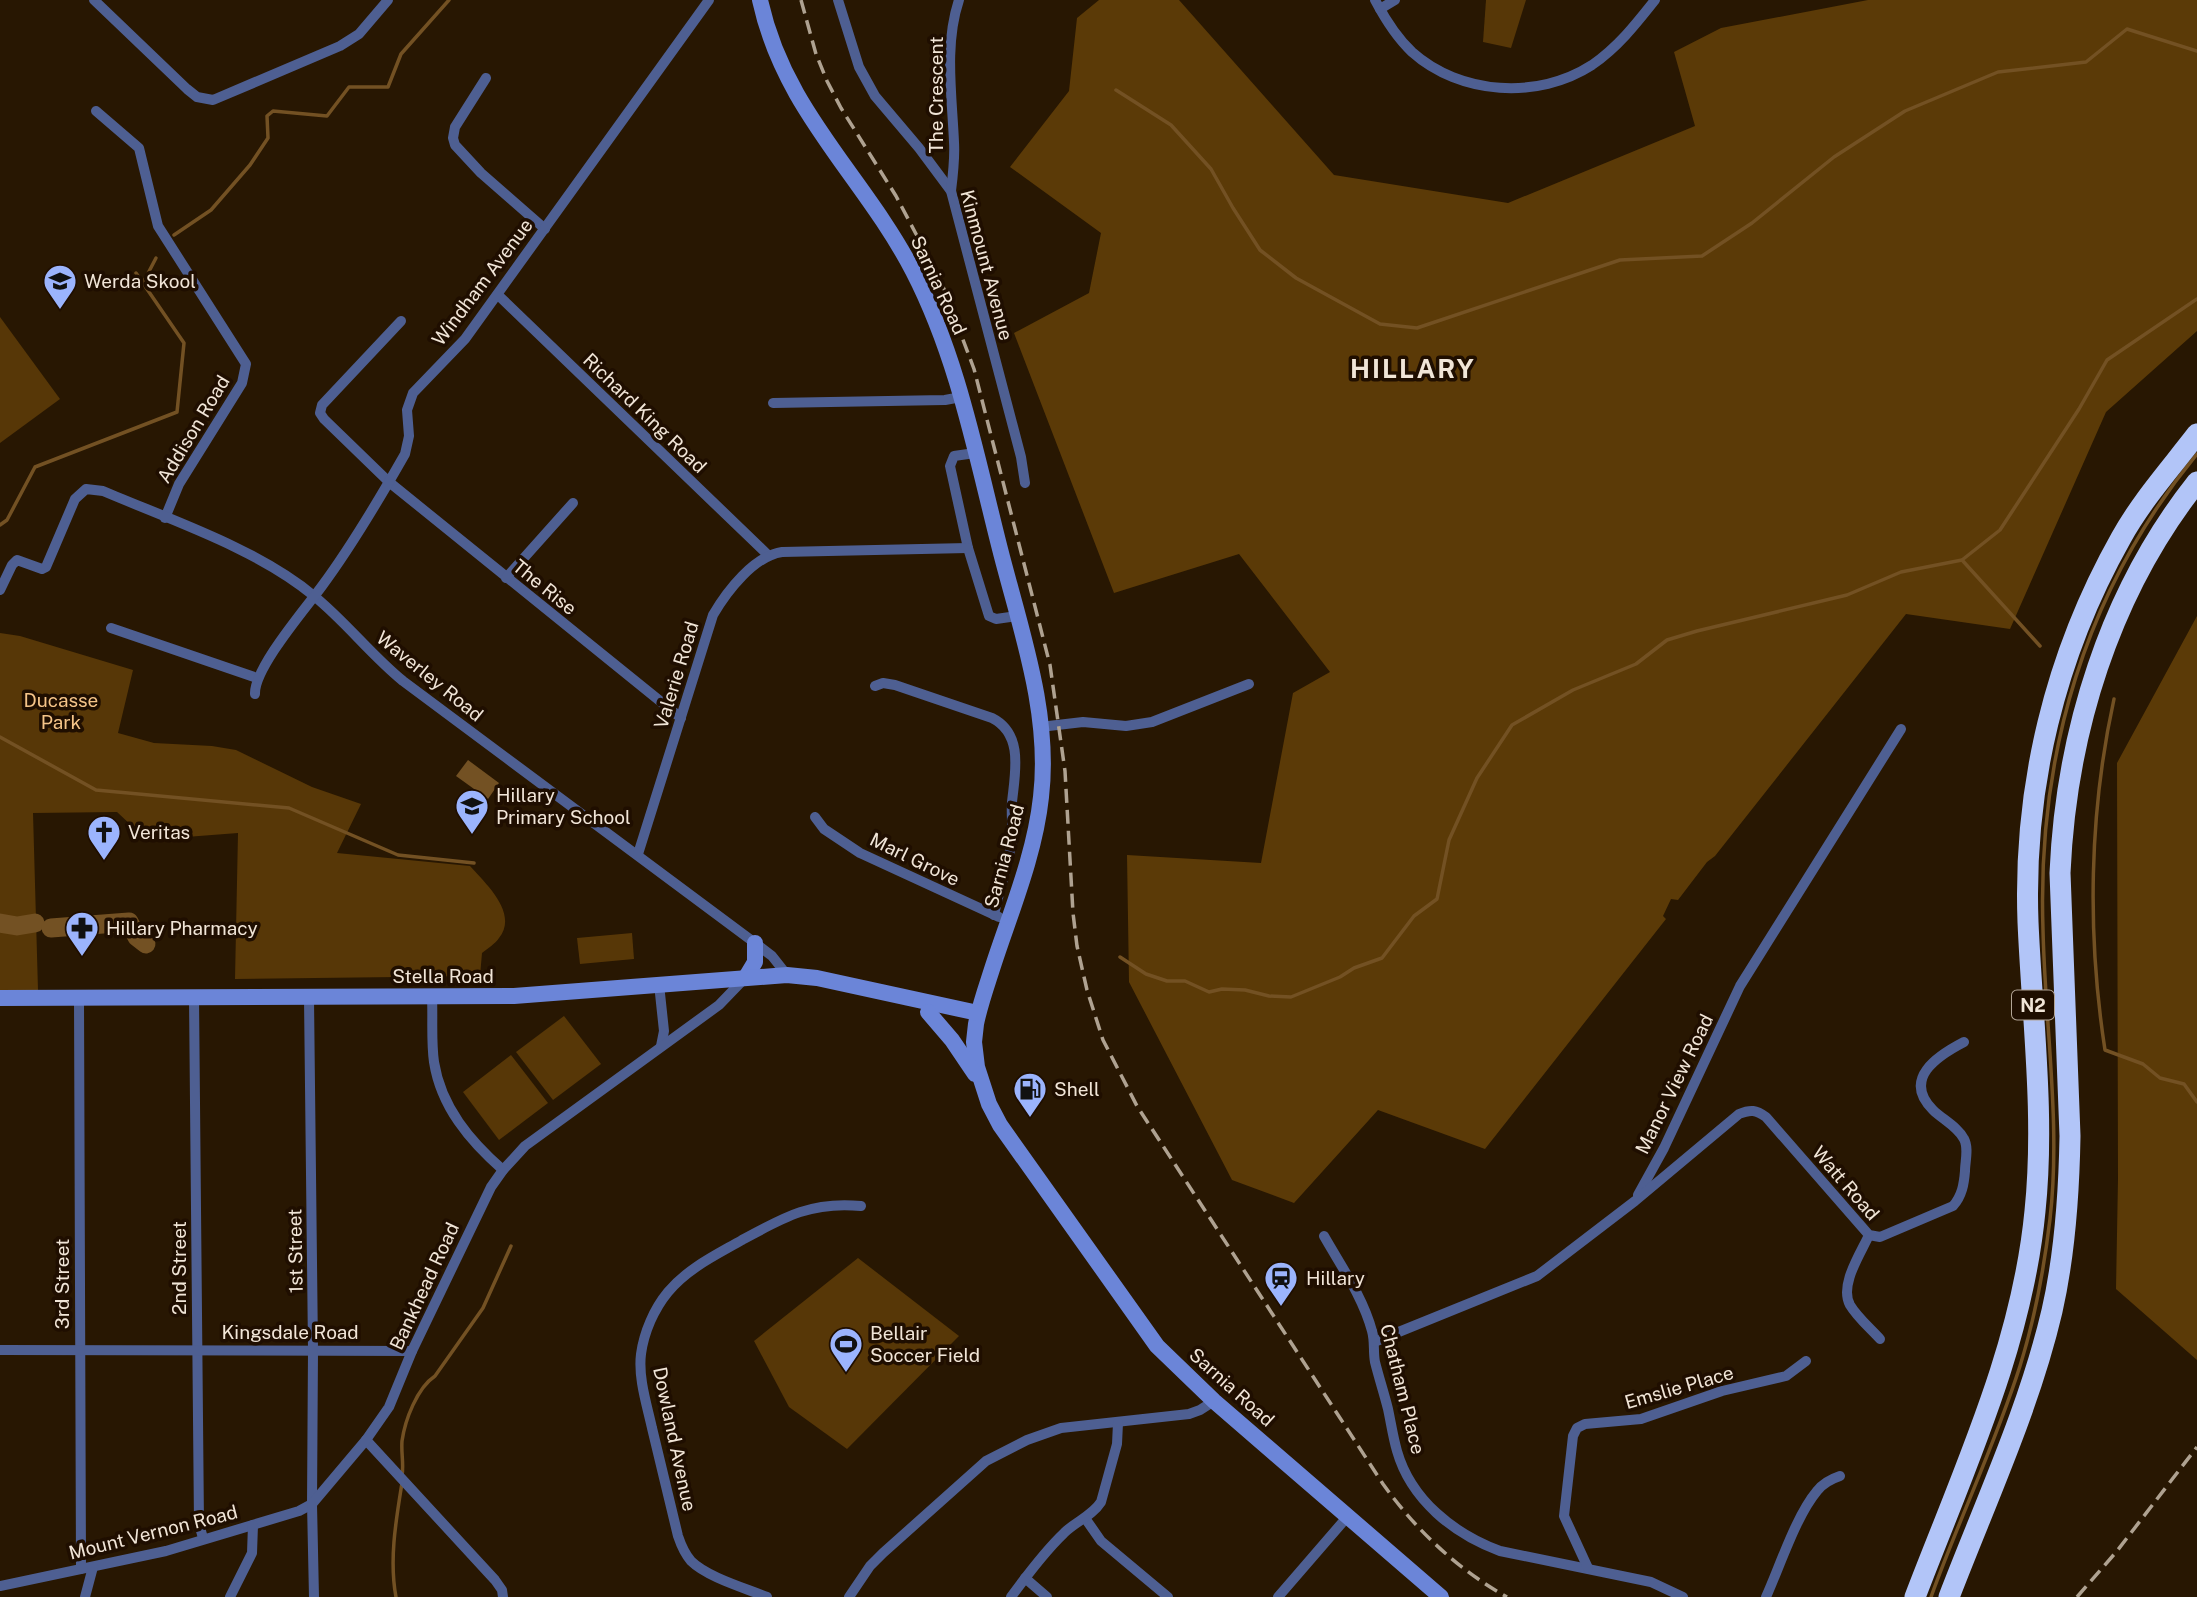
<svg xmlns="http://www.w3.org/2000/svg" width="2197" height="1597" font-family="'Public Sans',sans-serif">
  <rect width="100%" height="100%" fill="#281702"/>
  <g fill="#573707">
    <path d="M1486,0H1526L1511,48L1483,42Z"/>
    <path d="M0,317L60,399L0,443Z"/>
    <path d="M0,633L20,636L133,670L118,733L154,743L212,746L236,750L312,787L361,804L337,853L470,866C485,883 519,913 499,938C495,944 488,948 482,953L480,976L235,979L238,833L147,840L117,812L33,813L38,990H0Z"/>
    <path d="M632,933L634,959L580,964L577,938Z"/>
    <path d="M564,1016L601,1064L553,1100L516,1052Z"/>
    <path d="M511,1055L548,1103L499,1140L463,1092Z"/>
    <path d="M858,1258L959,1336L847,1449L789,1407L754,1341Z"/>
  </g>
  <g fill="#5b3a07">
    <path d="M1099,0H1179L1334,175L1508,203L1695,126L1674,52L1721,28L1868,0H2197V331L2106,412L2010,629L1906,614L1715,856L1707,862L1678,900L1671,899L1663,916L1666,919L1485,1149L1378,1110L1294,1203L1232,1180L1129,982L1127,855L1261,863L1293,693L1330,672L1239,554L1114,593L1014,333L1089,293L1101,233L1010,167L1069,91L1077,18Z"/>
    <path d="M2197,616V1360L2116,1289L2118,1179L2117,763Z"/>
  </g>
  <path fill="#735123" d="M468,760L499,783L488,799L456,776Z"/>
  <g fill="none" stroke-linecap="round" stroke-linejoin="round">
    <g stroke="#735123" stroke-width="3.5">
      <path d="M1116,90L1171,125L1211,169L1233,208L1260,250L1296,278L1380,324L1417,328L1620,260L1702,256L1752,223L1834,157L1905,111L1998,72L2086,62L2127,29L2197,51"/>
      <path d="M174,235L211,210L250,165L268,138L267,116L273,111L327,116L349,87H388L401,54L449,0"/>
      <path d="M144,281L156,258"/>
      <path d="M0,525L7,520L35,467L177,412L184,343L136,273"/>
      <path d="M1962,560L2040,646"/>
      <path d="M2114,699C2089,813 2087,934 2105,1050L2143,1064L2160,1078L2184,1084L2197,1102"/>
      <path d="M0,737L96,790L289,808L398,855L474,863"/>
      <path d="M1120,957L1146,974L1167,981H1185L1209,992L1222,989L1245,990L1269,996L1291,997L1340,977L1354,968L1382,958L1414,916L1437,899L1449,840L1477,778L1512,725L1573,690L1636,664L1667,640L1697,631L1847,595L1901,572L1962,560L2000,530L2079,409L2107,360L2197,299"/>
      <path d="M402,1476C404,1464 401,1453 402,1441C405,1420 417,1388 435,1376L483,1308L511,1246"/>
      <path d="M396,1597C389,1560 396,1520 402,1483"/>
      <path d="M1931,1597C1959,1519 1995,1445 2020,1366C2035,1318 2044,1269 2050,1219C2061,1124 2045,1025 2043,930C2037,755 2085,590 2197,454"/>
    </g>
    <g stroke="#735123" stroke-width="19">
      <path d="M0,923L17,926L35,923"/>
      <path d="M51,928L129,922L137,937L146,944"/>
    </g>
    <g stroke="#4e5f92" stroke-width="10">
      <path d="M94,0L187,89L197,97L213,100L340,46L359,34L388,0"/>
      <path d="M838,0L859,67L875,96L919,148L951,191L1021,457L1025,483"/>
      <path d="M1375,0C1385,19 1396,37 1412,52C1460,95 1538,100 1592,65C1618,47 1636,24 1655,0"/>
      <path d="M1380,9L1395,0"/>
      <path d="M486,78L455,127L453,138L455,145L481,173L545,229"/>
      <path d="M96,111L139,148L158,226L246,364L242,383L179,484L165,518"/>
      <path d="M951,191C953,175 955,158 954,142C952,95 944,45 959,0"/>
      <path d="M498,295L768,555"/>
      <path d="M401,321L322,405L320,413L324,419L389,482L681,718"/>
      <path d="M773,403L945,400L961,397"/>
      <path d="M975,453L954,456L950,466L968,548L989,616L996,619L1017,616"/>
      <path d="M506,578L573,503"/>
      <path d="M0,590L12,565L17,560L42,569L46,567L75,499L86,489L103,491C171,520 258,549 314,596C346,622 371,655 403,681L755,943L772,956L787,975"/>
      <path d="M111,628L257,678"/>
      <path d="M875,686L883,683L895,685L992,718C1024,734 1015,773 1012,802C1011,815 1013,828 1012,840C1008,865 999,890 994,915"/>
      <path d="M255,694C254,668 306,608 322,586C353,544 380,498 405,454L409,436L407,410L413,393L465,339L709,0"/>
      <path d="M1040,727L1083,722L1126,726L1152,722L1249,684"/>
      <path d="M815,817L824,829L860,853L999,917"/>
      <path d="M638,854L713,615C727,591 754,556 782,552L968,548"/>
      <path d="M659,984L664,1031L661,1046"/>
      <path d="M194,997L199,1524L203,1538"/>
      <path d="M432,997C433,1019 431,1041 434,1062C441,1107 470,1141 503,1170"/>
      <path d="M79,999L81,1569"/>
      <path d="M1638,1195L1664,1148L1740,986L1901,729"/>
      <path d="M1869,1235C1861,1253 1839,1285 1850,1305C1857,1317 1870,1328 1880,1339"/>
      <path d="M1324,1236C1341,1266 1363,1297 1372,1331C1375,1341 1373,1352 1375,1362C1379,1378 1384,1393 1388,1409C1391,1423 1393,1437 1397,1451C1411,1500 1454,1534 1500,1551L1651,1582L1683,1597"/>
      <path d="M1374,1342L1537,1276L1635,1201L1739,1114C1751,1109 1756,1110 1766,1117L1869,1235L1880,1237L1953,1206C1962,1196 1964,1184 1965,1171C1965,1162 1969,1148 1964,1139C1958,1127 1942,1119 1933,1110C1902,1079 1937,1056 1964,1042"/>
      <path d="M0,1350L412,1351"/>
      <path d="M366,1440L495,1580L502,1590L503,1597"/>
      <path d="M1085,1518L1101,1541L1168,1597"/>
      <path d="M1588,1568L1564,1516L1573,1436L1577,1428L1585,1424L1641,1419L1722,1391L1786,1376L1806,1361"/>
      <path d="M1025,1578L1047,1597"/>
      <path d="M0,1586L166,1551L299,1511L312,1504L313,1350L309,998"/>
      <path d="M85,1597L93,1567"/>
      <path d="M230,1597L252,1553L253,1525"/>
      <path d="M314,1597L312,1504L366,1440L389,1407L412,1351L491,1187L503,1170L525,1146L719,1005L746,977"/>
      <path d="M767,1597C745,1588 707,1577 691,1561C685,1554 681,1545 678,1536C669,1500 661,1464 652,1428C647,1405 638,1378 641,1354C644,1332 654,1309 668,1292C688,1268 716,1255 742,1240C784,1217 812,1201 861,1206"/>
      <path d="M849,1597L870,1566L883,1553L986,1461L1027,1440L1061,1428L1189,1414L1200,1410L1214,1401"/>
      <path d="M1011,1597C1027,1575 1044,1552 1064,1533C1076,1521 1092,1516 1101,1502L1117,1444L1118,1423"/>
      <path d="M1278,1597L1348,1516"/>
      <path d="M1766,1597C1780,1566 1796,1516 1817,1491C1823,1483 1831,1479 1840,1476"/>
    </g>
    <g stroke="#6b85d8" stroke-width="16">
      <path d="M760,0C784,111 863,175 913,271C958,358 976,455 1000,549C1020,628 1051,713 1041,797C1035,854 1011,911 993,966C987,985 980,1004 976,1024L974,1042L977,1067L989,1104L1000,1125L1157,1346L1214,1401L1441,1597"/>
      <path d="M746,977L755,962V943"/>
      <path d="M0,998L514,996L787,975L817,978L978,1013"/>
      <path d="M928,1012L952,1040L975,1074"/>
    </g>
    <g stroke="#b2c5f8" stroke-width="21">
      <path d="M1915,1597C1963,1471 2022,1347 2035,1211C2045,1116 2032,1016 2028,922C2023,787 2055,655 2121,538C2142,500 2171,468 2197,434"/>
      <path d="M1949,1597C1985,1503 2029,1409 2052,1311C2065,1254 2069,1195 2070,1136L2060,873C2066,734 2109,593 2197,482"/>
    </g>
    <g stroke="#afa291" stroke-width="3.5" stroke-dasharray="14 7" stroke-linecap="butt">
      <path d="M801,0L816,54L827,81L841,108L896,196L925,251L944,289L974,369L1050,665L1065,771L1073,913L1077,946L1087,990L1103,1040L1137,1106L1383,1484C1416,1530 1457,1569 1507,1597"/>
      <path d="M2077,1597L2117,1551L2197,1447"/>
    </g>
  </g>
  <defs>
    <symbol id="school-pin" viewBox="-11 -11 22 30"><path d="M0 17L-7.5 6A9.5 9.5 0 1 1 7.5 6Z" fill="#9bb4fd" stroke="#1f0e00"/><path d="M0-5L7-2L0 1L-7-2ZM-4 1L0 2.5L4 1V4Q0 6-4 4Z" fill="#111"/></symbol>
    <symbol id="church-pin" viewBox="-11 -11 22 30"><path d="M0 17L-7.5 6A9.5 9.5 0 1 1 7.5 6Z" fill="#9bb4fd" stroke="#1f0e00"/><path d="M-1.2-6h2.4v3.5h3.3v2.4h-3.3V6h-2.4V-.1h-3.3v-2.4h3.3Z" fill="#111"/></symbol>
    <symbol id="pharmacy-pin" viewBox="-11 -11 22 30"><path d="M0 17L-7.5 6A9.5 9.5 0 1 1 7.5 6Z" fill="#9bb4fd" stroke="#1f0e00"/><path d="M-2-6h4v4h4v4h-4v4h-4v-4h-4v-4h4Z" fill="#111"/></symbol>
    <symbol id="fuel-pin" viewBox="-11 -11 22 30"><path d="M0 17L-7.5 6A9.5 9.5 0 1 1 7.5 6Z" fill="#9bb4fd" stroke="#1f0e00"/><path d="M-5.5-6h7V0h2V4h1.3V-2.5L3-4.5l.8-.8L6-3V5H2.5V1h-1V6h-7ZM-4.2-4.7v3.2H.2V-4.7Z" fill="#111"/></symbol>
    <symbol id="station-pin" viewBox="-11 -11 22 30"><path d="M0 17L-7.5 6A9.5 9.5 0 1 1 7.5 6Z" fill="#9bb4fd" stroke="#1f0e00"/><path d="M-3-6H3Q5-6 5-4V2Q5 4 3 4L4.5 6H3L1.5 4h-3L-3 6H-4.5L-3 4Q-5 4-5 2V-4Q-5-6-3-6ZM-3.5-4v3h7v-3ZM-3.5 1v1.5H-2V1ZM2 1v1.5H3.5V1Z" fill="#111"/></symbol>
    <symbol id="stadium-pin" viewBox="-11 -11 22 30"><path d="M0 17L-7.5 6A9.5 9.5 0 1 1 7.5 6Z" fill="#9bb4fd" stroke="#1f0e00"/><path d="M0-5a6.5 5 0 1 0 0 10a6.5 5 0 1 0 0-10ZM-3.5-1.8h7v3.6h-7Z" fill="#111"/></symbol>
  </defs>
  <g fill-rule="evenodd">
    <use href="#school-pin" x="41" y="262" width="38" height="52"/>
    <use href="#school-pin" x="453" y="787" width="38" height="52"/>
    <use href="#church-pin" x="85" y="813" width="38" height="52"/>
    <use href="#pharmacy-pin" x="63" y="909" width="38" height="52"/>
    <use href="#fuel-pin" x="1011" y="1070" width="38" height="52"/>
    <use href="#station-pin" x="1262" y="1259" width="38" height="52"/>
    <use href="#stadium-pin" x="827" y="1325" width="38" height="52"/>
  </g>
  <g text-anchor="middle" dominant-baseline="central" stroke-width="7" stroke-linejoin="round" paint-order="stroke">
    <rect fill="#1f0e00" stroke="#b2a496" stroke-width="2" x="2012" y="990.5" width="42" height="29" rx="5"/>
    <g font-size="18" font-weight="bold" fill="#f1e5d7">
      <text x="2033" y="1005">N2</text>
    </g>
    <g font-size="19" fill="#f1e5d7" stroke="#1f0e00">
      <text transform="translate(936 95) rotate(-90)">The Crescent</text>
      <text transform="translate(987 265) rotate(75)">Kinmount Avenue</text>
      <text transform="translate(482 282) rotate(-53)">Windham Avenue</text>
      <text transform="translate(939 285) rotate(65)">Sarnia Road</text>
      <text transform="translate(645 413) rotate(44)">Richard King Road</text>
      <text transform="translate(193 429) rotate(-59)">Addison Road</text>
      <text transform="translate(545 587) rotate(39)">The Rise</text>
      <text transform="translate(676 675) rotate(-73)">Valerie Road</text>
      <text transform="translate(430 676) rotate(39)">Waverley Road</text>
      <text transform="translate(1004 856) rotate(-75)">Sarnia Road</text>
      <text transform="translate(915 859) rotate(26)">Marl Grove</text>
      <text x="443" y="976">Stella Road</text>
      <text transform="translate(1674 1084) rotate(-64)">Manor View Road</text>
      <text transform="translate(1846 1183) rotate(49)">Watt Road</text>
      <text transform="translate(295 1251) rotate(-91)">1st Street</text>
      <text transform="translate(179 1268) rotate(-90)">2nd Street</text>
      <text transform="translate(62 1284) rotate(-90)">3rd Street</text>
      <text transform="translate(424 1286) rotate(-65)">Bankhead Road</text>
      <text x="290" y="1332">Kingsdale Road</text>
      <text transform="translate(1232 1387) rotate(42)">Sarnia Road</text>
      <text transform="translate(1679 1387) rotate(-16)">Emslie Place</text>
      <text transform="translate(1403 1389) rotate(76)">Chatham Place</text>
      <text transform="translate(675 1439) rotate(78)">Dowland Avenue</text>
      <text transform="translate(153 1532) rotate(-14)">Mount Vernon Road</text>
    </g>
    <g font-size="19" fill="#f1e5d7" stroke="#1f0e00" text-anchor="start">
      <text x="84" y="281">Werda Skool</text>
      <text x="496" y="795">Hillary<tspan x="496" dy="22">Primary School</tspan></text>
      <text x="128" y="832">Veritas</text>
      <text x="106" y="928">Hillary Pharmacy</text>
      <text x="1054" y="1089">Shell</text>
      <text x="1306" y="1278">Hillary</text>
      <text x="870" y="1333">Bellair<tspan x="870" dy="22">Soccer Field</tspan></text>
    </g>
    <g font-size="19" fill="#f5c488" stroke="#1f0e00">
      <text x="61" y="700">Ducasse<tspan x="61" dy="22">Park</tspan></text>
    </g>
    <g font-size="26" font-weight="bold" letter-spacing="2" fill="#f1e5d7" stroke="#1f0e00">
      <text x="1413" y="368">HILLARY</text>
    </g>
  </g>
</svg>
